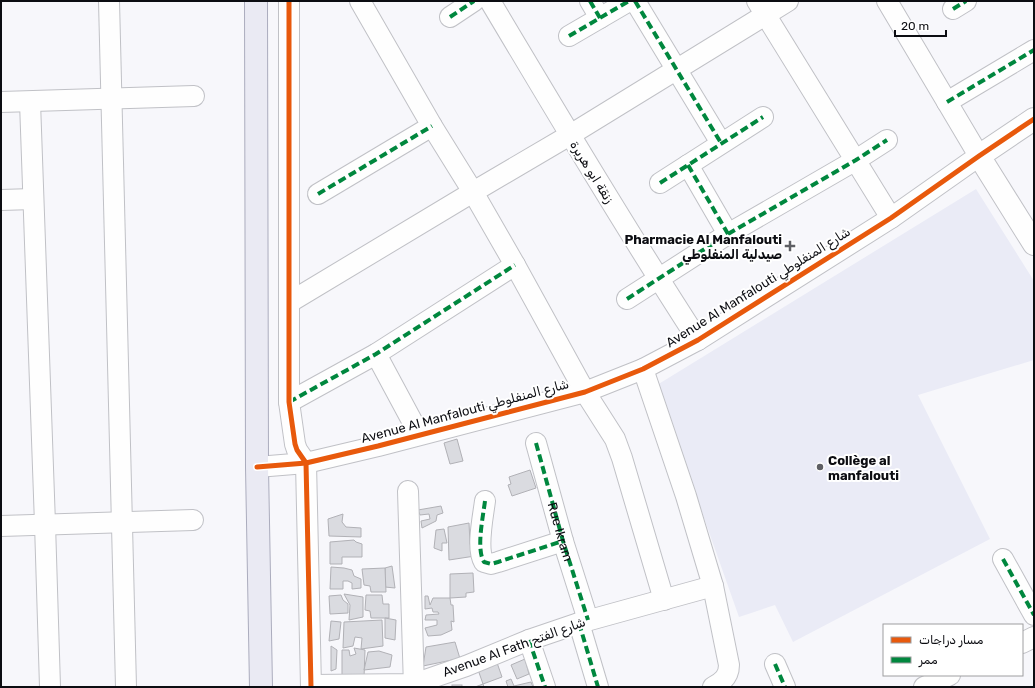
<svg xmlns="http://www.w3.org/2000/svg" width="1035" height="688" font-family="Rubik,'Noto Sans Arabic',sans-serif">
  <rect width="100%" height="100%" fill="#f7f7fb"/>
  <path fill="#eaebf6" d="M976,189L1034,281V360L918,395L990,539L793,642L775,605L739,617L657,385Z"/>
  <g fill="#dadbe0" stroke="#b1b1b6">
    <path d="M457,439L463,461L450,464L444,443Z"/>
    <path d="M530,470L536,488L512,496L508,485L511,484L509,477Z"/>
    <path d="M441,506L443,513L437,515L436,521L422,528L421,521L430,519L429,514L420,515L418,510Z"/>
    <path d="M343,514L342,522L346,527L361,528V537L329,536L328,519Z"/>
    <path d="M469,523L470,544L475,556L449,560L448,527Z"/>
    <path d="M444,529L447,543H442V551L434,548L436,530Z"/>
    <path d="M354,540L356,542L362,544V557H342V564H330V542Z"/>
    <path d="M392,566L395,588L385,587V568Z"/>
    <path d="M331,567L344,568L352,570L354,576L361,579V588L352,589V583L348,581H343V589H330Z"/>
    <path d="M385,568L386,592H371L370,586L364,585L362,569Z"/>
    <path d="M473,573L474,592L466,593V597L450,598V574Z"/>
    <path d="M344,594L363,597V617L349,620L350,605Z"/>
    <path d="M341,595L343,600L348,604V613L330,614L329,596Z"/>
    <path d="M366,595H382L383,604H389V618H371L370,611L365,610Z"/>
    <path d="M425,596H428L430,605L433,598H450L451,605H453L454,622L451,621L452,630L441,635L428,636L425,628L437,625V620H425L426,615L439,614L438,612H433L432,608L425,609Z"/>
    <path d="M385,618L396,620L395,640L385,638Z"/>
    <path d="M382,620L383,646L361,649L362,638L355,637L353,646L343,648L344,622Z"/>
    <path d="M331,621L341,622L339,639L329,641Z"/>
    <path d="M455,642L461,662H453L452,660L423,666L426,647Z"/>
    <path d="M331,646L337,650L336,669L331,671Z"/>
    <path d="M354,648L365,650L364,678L342,677V650H349L350,656L356,654Z"/>
    <path d="M379,651L392,655L390,667L364,670L368,652Z"/>
    <path d="M495,657L502,677L483,684L476,664Z"/>
    <path d="M525,659L529,674L517,679L511,665Z"/>
    <path d="M511,679L514,686L531,682L533,687H508L506,681Z"/>
    <path d="M483,684L484,687H475Z"/>
    <rect x="452" y="685" width="10" height="2"/>
  </g>
  <g fill="none" stroke-linecap="round" stroke-linejoin="round">
    <defs>
      <g id="minor">
        <path d="M109,1L126,687"/>
        <path d="M289,1V402L295,444L297,450L306,463L311,687"/>
        <path d="M360,1L432,126L473,192L515,265L585,392L615,439L622,458L664,600"/>
        <path d="M490,1C558,115 626,229 698,340"/>
        <path d="M590,1L600,18"/>
        <path d="M635,1L721,143"/>
        <path d="M757,1L891,218"/>
        <path d="M953,9L966,1"/>
        <path d="M450,17L474,1"/>
        <path d="M569,36L629,1"/>
        <path d="M1,102L194,96"/>
        <path d="M30,102L45,524L50,687"/>
        <path d="M947,102L1034,50"/>
        <path d="M688,165L728,234"/>
        <path d="M660,183L763,117"/>
        <path d="M318,194L432,126"/>
        <path d="M1,200L33,199"/>
        <path d="M627,299L728,234L856,160L887,140"/>
        <path d="M290,302L473,192L570,135L788,1"/>
        <path d="M376,354L419,434"/>
        <path d="M643,369L686,496L713,586L729,665C729,676 723,682 713,687"/>
        <path d="M289,402L376,354L515,265"/>
        <path id="s1" d="M536,443L563,541L588,620"/>
        <path d="M257,467L306,463L378,446L585,392L643,369L698,340L891,218L979,156L887,1"/>
        <path d="M408,491L414,687"/>
        <path d="M485,501C483,517 476,549 484,562L491,564L498,562L563,541"/>
        <path d="M1,526L193,520"/>
        <path d="M1003,559L1034,615"/>
        <path d="M579,623L598,687"/>
        <path d="M529,640L545,687"/>
        <path d="M1022,643L1034,637"/>
        <path d="M775,664L785,687"/>
        <path d="M311,685L414,684L466,666L529,640L579,623L713,586"/>
        <path d="M924,687L950,675"/>
      </g>
      <path id="tertiary" d="M1034,119L979,156L1034,244"/>
      <path id="primary" d="M256,1L257,467L261,687"/>
    </defs>
    <use href="#minor" stroke="#c0c1c6" stroke-width="22"/>
    <use href="#tertiary" stroke="#c0c1c6" stroke-width="24"/>
    <use href="#primary" stroke="#abacbd" stroke-width="24"/>
    <use href="#minor" stroke="#fefefe" stroke-width="20"/>
    <use href="#tertiary" stroke="#fefefe" stroke-width="22"/>
    <use href="#primary" stroke="#eaeaf3" stroke-width="22"/>
    <g stroke="#00873e" stroke-width="4" stroke-dasharray="8 4" stroke-linecap="butt">
      <path d="M590,1L600,18"/>
      <path d="M635,1L721,143"/>
      <path d="M953,9L966,1"/>
      <path d="M450,17L474,1"/>
      <path d="M569,36L629,1"/>
      <path d="M947,102L1034,50"/>
      <path d="M688,165L728,234"/>
      <path d="M660,183L763,117"/>
      <path d="M318,194L432,126"/>
      <path d="M627,299L728,234L856,160L887,140"/>
      <path d="M289,402L376,354L515,265"/>
      <path d="M536,443L563,541L588,620"/>
      <path d="M485,501C483,517 476,549 484,562L491,564L498,562L563,541"/>
      <path d="M1003,559L1034,615"/>
      <path d="M579,623L598,687"/>
      <path d="M529,640L545,687"/>
      <path d="M775,664L785,687"/>
    </g>
    <defs>
      <g id="cycleway">
        <path d="M289,1V402L295,444L297,450L306,463L311,687"/>
        <path d="M257,467L306,463L378,446L585,392L643,369L698,340L891,218L979,156L1034,119"/>
      </g>
    </defs>
    <use href="#cycleway" stroke="#fff" stroke-width="8"/>
    <use href="#cycleway" stroke="#e8590c" stroke-width="5"/>
  </g>
  <g fill="#5e5f64" stroke="#fff" stroke-width="1.5">
    <path d="M788 240h4v4h4v4h-4v4h-4v-4h-4v-4h4z"/>
    <circle cx="820" cy="467" r="4"/>
  </g>
  <g text-anchor="middle" dominant-baseline="central" stroke-width="4" stroke-linejoin="round" paint-order="stroke">
    <g font-size="13" fill="#0c0d12" stroke="#fff">
      <text transform="translate(592 172) rotate(58)">زنقة ابو هريرة</text>
      <text transform="translate(758 287) rotate(-32)">Avenue Al Manfalouti شارع المنفلوطي</text>
      <text transform="translate(465 411) rotate(-15)">Avenue Al Manfalouti شارع المنفلوطي</text>
      <text stroke="none"><textPath href="#s1" startOffset="92">Rue Ikram</textPath></text>
      <text transform="translate(514 647) rotate(-20)">Avenue Al Fath شارع الفتح</text>
    </g>
    <g font-size="13" font-weight="bold" fill="#0c0d12" stroke="#fff" text-anchor="end">
      <text x="782" y="239">Pharmacie Al Manfalouti<tspan x="782" dy="15">صيدلية المنفلوطي</tspan></text>
      <text x="828" y="460" text-anchor="start">Collège al<tspan x="828" dy="15">manfalouti</tspan></text>
    </g>
  </g>
  <rect width="1035" height="688" fill="none" stroke="#0c0d12" stroke-width="4"/>
  <rect x="883" y="624" width="140" height="52" fill="#ffffff" stroke="#9e9ea0"/>
  <rect x="891" y="637" width="20" height="6" fill="#e8590c" stroke="#9e9ea0"/>
  <text x="919" y="644" font-size="12" fill="#0c0d12">مسار دراجات</text>
  <rect x="891" y="657" width="20" height="6" fill="#00873e" stroke="#9e9ea0"/>
  <text x="919" y="664" font-size="12" fill="#0c0d12">ممر</text>
  <path d="M895 30v6h51v-6" fill="none" stroke="#0c0d12" stroke-width="2"/>
  <text x="901" y="30" font-size="12" fill="#0c0d12" stroke="#ffffff" stroke-width="3" paint-order="stroke">20 m</text>
</svg>
